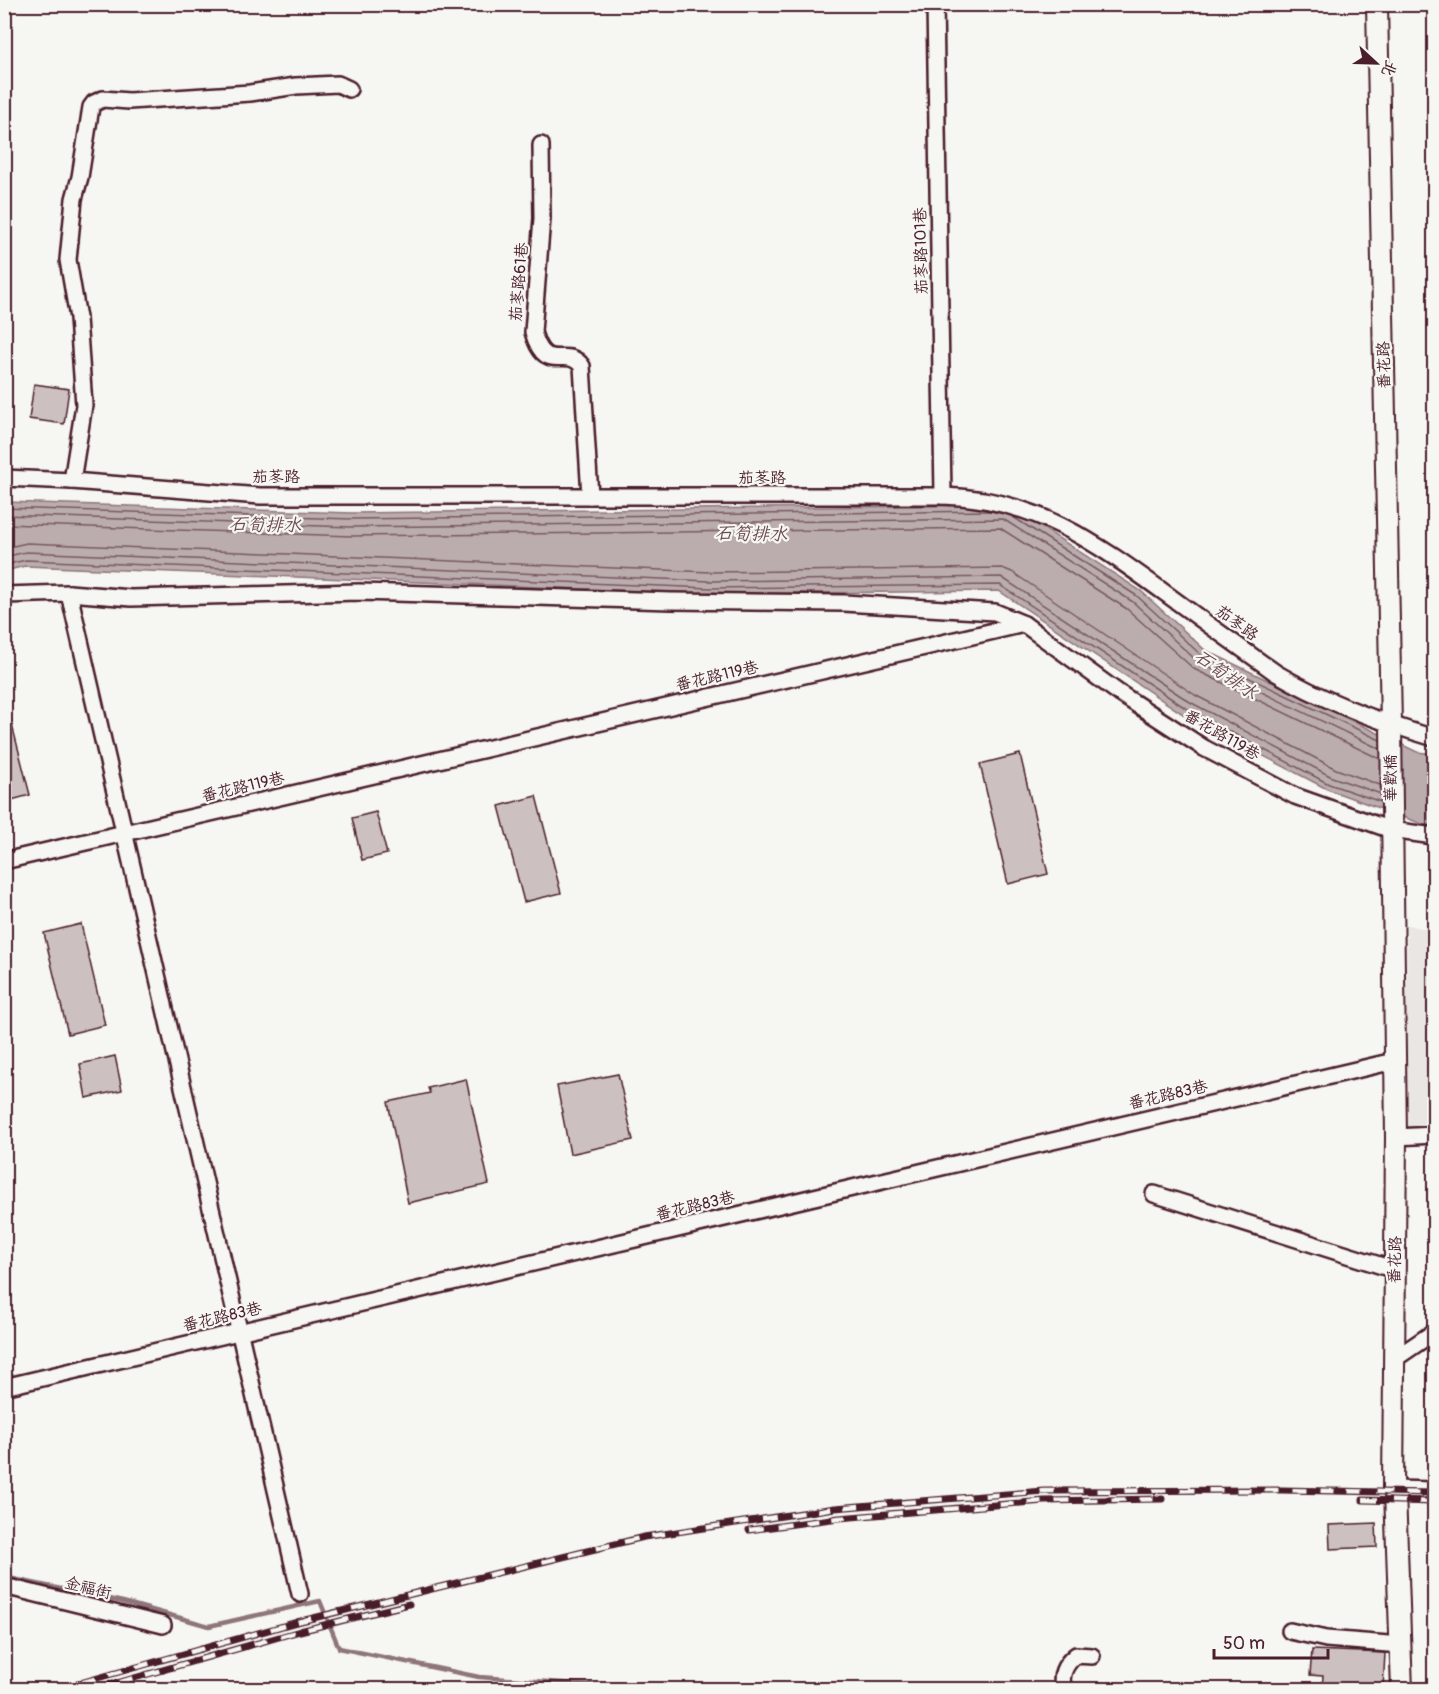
<svg xmlns="http://www.w3.org/2000/svg" width="1439" height="1694" font-family="Pangolin,'LXGW WenKai TC',sans-serif">
  <rect width="100%" height="100%" fill="#f6f6f2"/>
  <filter id="ink" filterUnits="userSpaceOnUse"><feTurbulence type="fractalNoise" baseFrequency=".0167" numOctaves="2"/><feDisplacementMap in="SourceGraphic" scale="12" xChannelSelector="R" yChannelSelector="G"/><feConvolveMatrix kernelMatrix="1 2 1 2 8 2 1 2 1" color-interpolation-filters="sRGB"/></filter>
  <g filter="url(#ink)">
    <path fill="#e9e6e3" d="M1407,925L1434,931V1128L1407,1129Z"/>
    <path fill="#bbadae" stroke="#8e747a" stroke-width="1.5" d="M5,502L352,513L1007,505L1141,591L1205,650L1417,752L1434,754V825H1425L1327,789L1183,714L999,591L710,594L25,566L5,571Z"/>
    <g fill="none" stroke-linecap="round" stroke-linejoin="round">
      <g stroke="#77585f" stroke-width="1.5">
        <path d="M4,508L352,519L993,511"/>
        <path d="M4,515L352,527L1003,519L1133,602L1197,661L1380,749"/>
        <path d="M1013,517L1137,596L1201,655L1380,740"/>
        <path d="M4,524L352,536L1000,528L1127,609L1194,669L1380,759"/>
        <path d="M4,548L27,543L710,572L1002,568L1012,572L1195,695L1336,769L1380,785"/>
        <path d="M4,557L26,552L710,581L1001,577L1190,702L1332,777L1381,794"/>
        <path d="M4,565L26,560L710,588L1000,585L1187,709L1329,784L1381,802"/>
      </g>
      <path stroke="#8e747a" stroke-width="4.5" d="M4,1577L123,1602L209,1626L320,1601L339,1648L479,1677L656,1690"/>
    </g>
    <g fill="#ccc1c0" stroke="#4a1f2b" stroke-width="1.5">
      <path d="M34,384L69,389L64,424L29,419Z"/>
      <path d="M4,713H9L30,795L4,802Z"/>
      <path d="M1020,754L1048,874L1008,884L980,764Z"/>
      <path d="M536,796L561,893L524,902L499,806Z"/>
      <path d="M376,812L387,854L362,860L352,818Z"/>
      <path d="M81,924L105,1025L68,1034L44,933Z"/>
      <path d="M115,1056L122,1090L86,1098L80,1064Z"/>
      <path d="M618,1074L633,1140L570,1154L557,1086Z"/>
      <path d="M466,1079L489,1184L408,1203L388,1102L430,1093L428,1088Z"/>
      <path d="M1376,1523L1377,1547L1330,1549L1329,1525Z"/>
      <path d="M1312,1650L1385,1653L1383,1689H1322L1323,1676L1310,1675Z"/>
    </g>
    <g fill="none" stroke-linecap="round" stroke-linejoin="round">
      <defs>
        <g id="minor">
          <path d="M935,4L943,496"/>
          <path d="M541,145L542,218L533,332C546,377 565,344 582,366L590,496"/>
          <path d="M4,478L72,481L260,496H943C1034,498 1095,542 1165,593C1202,620 1239,647 1276,673C1325,702 1380,722 1434,738"/>
          <path d="M72,481L84,405L78,318L68,260L74,199L80,177L91,107L94,103L103,99L129,101L250,93L296,86L338,84L349,89"/>
          <path d="M69,593L300,1594"/>
          <path d="M4,595L69,593L131,598L359,592L671,601L844,603L995,612L1024,624L1119,693L1204,748L1295,796L1391,830L1434,836"/>
          <path d="M4,861L1024,624"/>
          <path d="M1396,1137L1434,1135"/>
          <path d="M1154,1194L1395,1270"/>
          <path d="M1393,1360L1434,1332"/>
          <path d="M4,1387L1394,1061"/>
          <path d="M1393,1489L1434,1490"/>
          <path d="M4,1586L163,1625"/>
          <path d="M1290,1631L1326,1639L1401,1645"/>
          <path d="M1064,1690C1059,1675 1065,1664 1076,1655L1092,1656"/>
        </g>
        <path id="major" d="M1377,4L1391,725L1396,1137L1393,1489L1395,1492L1402,1690"/>
      </defs>
      <use href="#minor" stroke="#4a1f2b" stroke-width="20"/>
      <use href="#major" stroke="#4a1f2b" stroke-width="24"/>
      <use href="#minor" stroke="#f6f6f2" stroke-width="15"/>
      <use href="#major" stroke="#f6f6f2" stroke-width="20"/>
      <defs>
        <g id="rail">
          <path d="M1363,1500L1434,1502"/>
          <path d="M749,1530L839,1518L1044,1501L1162,1499"/>
          <path d="M55,1690L297,1622L644,1537L835,1508L1044,1491L1281,1490L1434,1493"/>
          <path d="M92,1690L300,1631L409,1604"/>
        </g>
      </defs>
      <use href="#rail" stroke="#4a1f2b" stroke-width="7"/>
      <use href="#rail" stroke="#f6f6f2" stroke-width="4.5" stroke-dasharray="14" stroke-linecap="butt"/>
    </g>
  </g>
  <g text-anchor="middle" dominant-baseline="central" stroke-width="4.5" stroke-linejoin="round" paint-order="stroke">
    <g font-size="16" fill="#4a1f2b" stroke="#f6f6f2">
      <text transform="translate(921 251) rotate(-91)">茄苳路101巷</text>
      <text transform="translate(519 282) rotate(-85)">茄苳路61巷</text>
      <text transform="translate(1384 365) rotate(-91)">番花路</text>
      <text x="276" y="477">茄苳路</text>
      <text x="762" y="478">茄苳路</text>
      <text transform="translate(1237 623) rotate(36)">茄苳路</text>
      <text transform="translate(717 676) rotate(-13)">番花路119巷</text>
      <text transform="translate(1222 735) rotate(30)">番花路119巷</text>
      <text transform="translate(1391 778) rotate(-90)">華歡橋</text>
      <text transform="translate(243 787) rotate(-13)">番花路119巷</text>
      <text transform="translate(1168 1095) rotate(-13)">番花路83巷</text>
      <text transform="translate(695 1206) rotate(-13)">番花路83巷</text>
      <text transform="translate(1395 1260) rotate(-89)">番花路</text>
      <text transform="translate(222 1317) rotate(-13)">番花路83巷</text>
      <text transform="translate(88 1588) rotate(14)">金福街</text>
    </g>
    <g font-size="18" font-style="italic" fill="#6c4a52" stroke="#f6f6f2">
      <text transform="translate(265 525) rotate(1)">石筍排水</text>
      <text transform="translate(751 534) rotate(1)">石筍排水</text>
      <text transform="translate(1226 675) rotate(35)">石筍排水</text>
    </g>
  </g>
  <rect width="1439" height="1694" fill="none" stroke="#f6f6f2" stroke-width="24"/>
  <rect x="12" y="12" width="1415" height="1670" fill="none" stroke="#4a1f2b" stroke-width="2" filter="url(#ink)"/>
  <g transform="translate(1376 63) rotate(112)" stroke="#f6f6f2" stroke-width="4.5" paint-order="stroke">
  <path d="M0-4.5L10 22L0 15L-10 22Z" fill="#4a1f2b"/>
  <text y="-9" font-size="16" font-weight="bold" text-anchor="middle" fill="#4a1f2b">北</text>
  </g>
  <path d="M1214 1649v9h114v-9" fill="none" stroke="#4a1f2b" stroke-width="3"/>
  <text x="1223" y="1649" font-size="18" fill="#4a1f2b" stroke="#f6f6f2" stroke-width="4.5" paint-order="stroke">50 m</text>
</svg>
